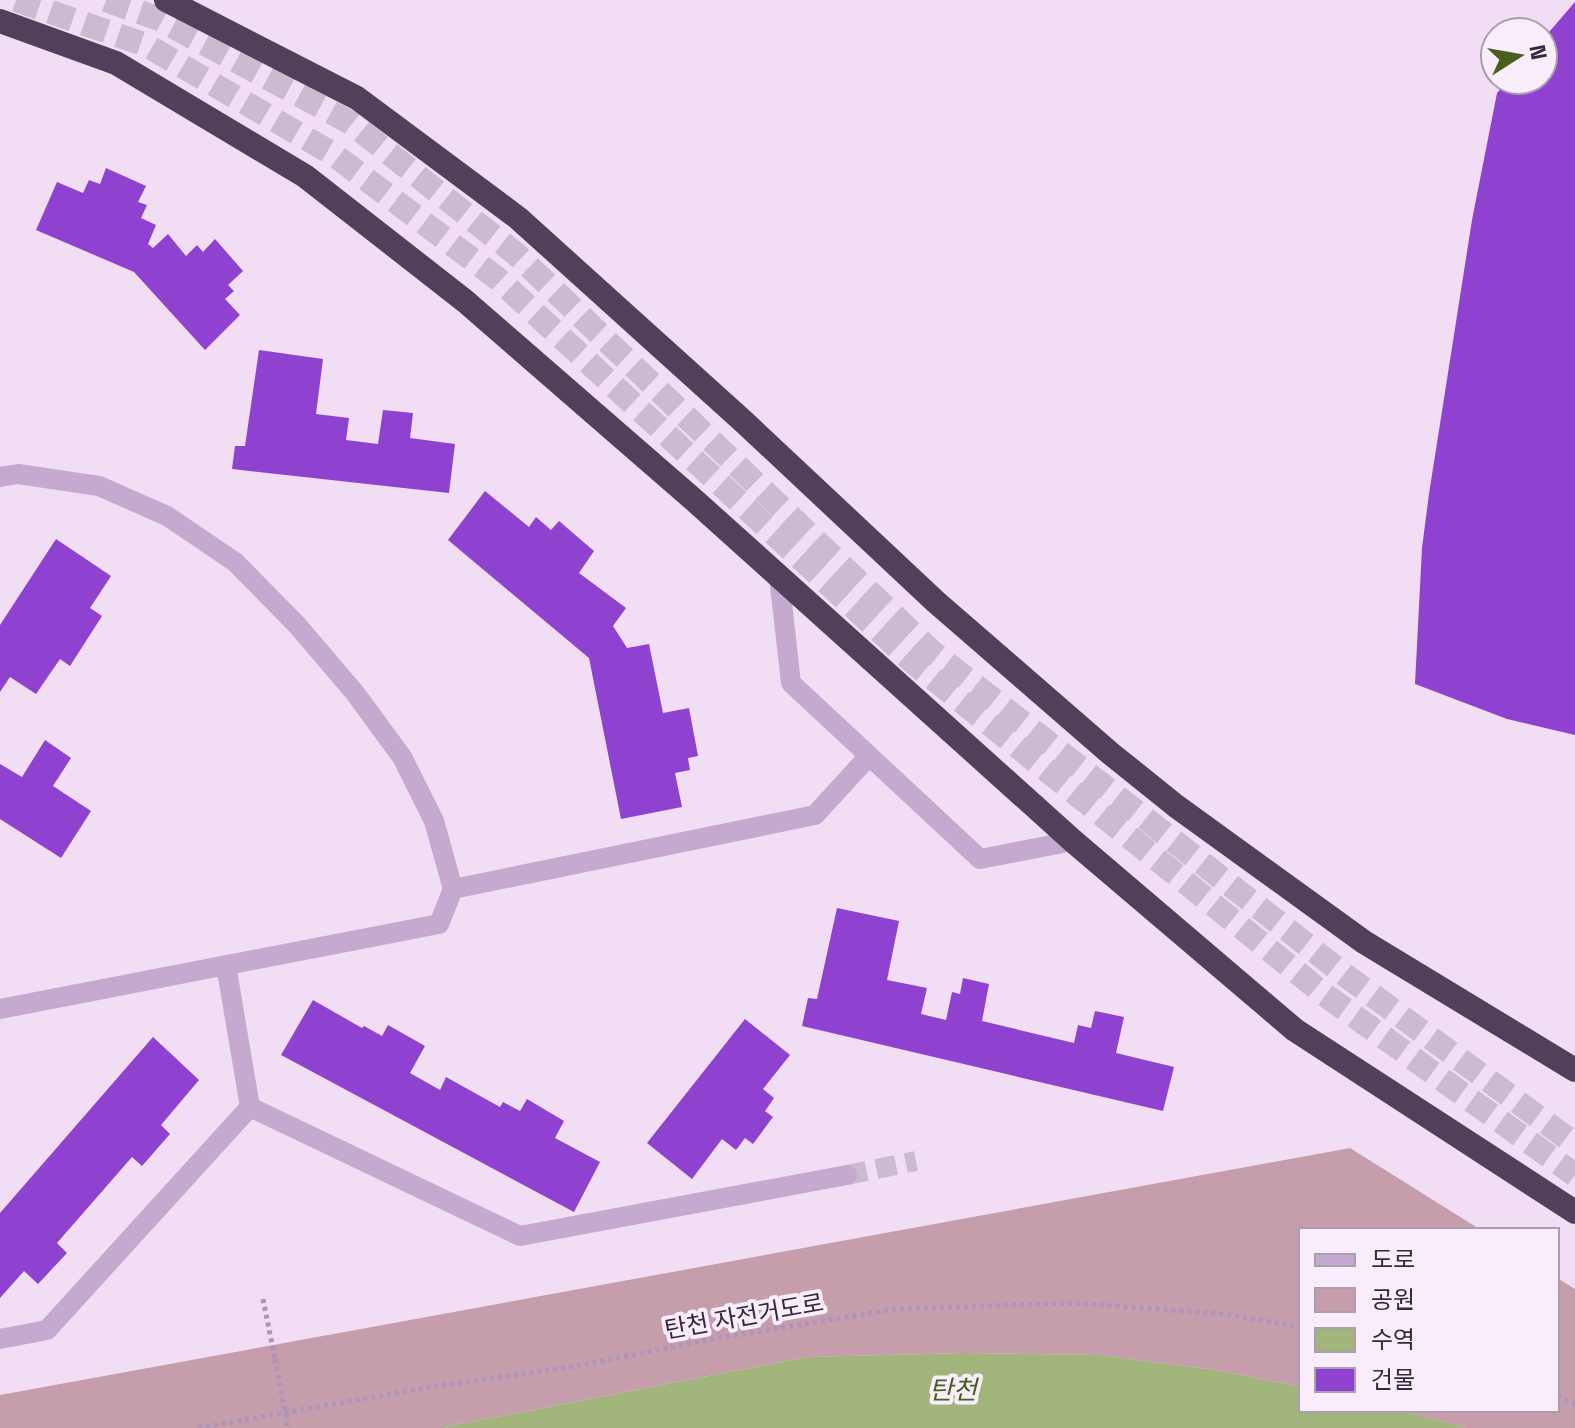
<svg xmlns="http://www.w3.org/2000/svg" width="1575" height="1428" font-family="'Space Grotesk','Noto Sans KR',sans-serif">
  <rect width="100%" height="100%" fill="#f1def5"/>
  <g fill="#c59dab">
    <path d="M1350,1148L1481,1230H1301V1387L1215,1370L1096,1355L965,1353L807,1357L439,1428H0V1395Z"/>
    <path d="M1557,1278L1575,1289V1428H1467L1399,1410H1557Z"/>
  </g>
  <path fill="#a0b47b" d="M965,1353L1097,1355L1215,1370L1301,1387V1410H1399L1467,1428H439L807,1357Z"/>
  <g fill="#8f42cf">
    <path d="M1575,2V735L1507,719L1415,684L1422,548L1429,494L1472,220L1497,93L1508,80H1543V39Z"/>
    <path d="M106,168L146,186L138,202L147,205L141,218L156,225L148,244L153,248L168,234L186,256L197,245L203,252L215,239L243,271L228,285L234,291L225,299L240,315L205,350L134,272L36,230L57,182L83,193L89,180L100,184Z"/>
    <path d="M259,350L323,359L316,414L349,418L346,440L378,444L383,410L413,413L410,438L455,444L449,493L232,469L235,446H245Z"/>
    <path d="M485,491L529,527L536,517L551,530L559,521L594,551L579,573L626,608L613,626L627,648L649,644L663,713L689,708L698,756L688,758L690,770L675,773L682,807L621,819L589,658L448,540Z"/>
    <path d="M56,539L111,576L90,608L102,616L70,666L60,659L36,694L10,677L0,692V625Z"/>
    <path d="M45,740L71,758L53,786L91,811L61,858L0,819V764L22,777Z"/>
    <path d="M837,908L899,921L887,980L927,988L921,1014L946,1020L952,992L960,994L963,978L989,984L982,1021L1074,1043L1078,1025L1091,1028L1095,1011L1124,1017L1116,1053L1174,1067L1163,1111L802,1026L808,998L817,999Z"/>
    <path d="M313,1000L362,1028L364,1026L382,1036L388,1025L425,1046L410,1073L440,1090L446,1077L500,1107L503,1102L520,1111L527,1099L564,1121L555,1138L600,1162L574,1212L281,1055Z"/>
    <path d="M745,1019L790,1055L763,1089L774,1098L765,1111L773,1117L753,1144L745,1138L736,1150L722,1139L692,1179L647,1143Z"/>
    <path d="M153,1037L199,1080L161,1125L170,1134L142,1166L132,1157L57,1243L67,1253L38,1284L24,1271L0,1298V1213Z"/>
  </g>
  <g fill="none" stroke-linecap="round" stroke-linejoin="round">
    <path stroke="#cbbad0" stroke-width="20" stroke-dasharray="20 10" stroke-linecap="butt" d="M847,1175L916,1161"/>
    <g stroke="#cbbad0" stroke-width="24" stroke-dasharray="24 12" stroke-linecap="butt">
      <path d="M16,0L146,45L333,154L498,279L914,663L1325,995L1575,1175"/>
      <path d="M106,0L159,19L351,123L516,254L931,651L1349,978L1575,1144"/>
    </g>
    <g stroke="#b093ba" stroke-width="5" stroke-dasharray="4 4" stroke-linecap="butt">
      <path d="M263,1299L275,1359"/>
      <path d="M1557,1397L1575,1404"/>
      <path d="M198,1428L425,1388L576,1366L713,1339L896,1309L1074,1303L1224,1314L1301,1327"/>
    </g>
    <g stroke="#c5a9ce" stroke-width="20">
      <path d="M0,477L18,474L99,486L167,516L235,562L297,625L355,693L402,757L434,821L453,889"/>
      <path d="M779,577L791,683L980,859L1073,841"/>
      <path d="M226,965L250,1107L520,1236L847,1175"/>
      <path d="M0,1009L439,924L453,889L815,815L868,757"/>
      <path d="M0,1339L47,1330L250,1107"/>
    </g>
    <g stroke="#51405c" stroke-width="24">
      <path d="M166,0L357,98L518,218L744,422L936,602L1110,753L1176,806L1364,942L1575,1070"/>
      <path d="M0,21L116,63L305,176L465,301L694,500L1073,841L1295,1030L1575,1212"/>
    </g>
    <path stroke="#b093ba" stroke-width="5" stroke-dasharray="4 4" stroke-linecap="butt" d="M275,1359L288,1428"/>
  </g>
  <g text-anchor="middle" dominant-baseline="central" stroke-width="8" stroke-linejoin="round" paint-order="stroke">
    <g font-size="24" fill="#34293b" stroke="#f9ecfb">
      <text transform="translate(744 1316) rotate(-10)">탄천 자전거도로</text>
    </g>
    <g font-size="26" font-style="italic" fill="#47601b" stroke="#f9ecfb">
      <text x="953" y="1390">탄천</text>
    </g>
  </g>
  <rect x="1299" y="1228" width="260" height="184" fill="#f9ecfb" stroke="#aa9eae" stroke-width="2"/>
  <rect x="1315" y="1254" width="40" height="12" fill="#c5a9ce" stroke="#aa9eae" stroke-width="2"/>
  <text x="1371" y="1268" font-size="24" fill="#34293b">도로</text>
  <rect x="1315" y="1288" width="40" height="24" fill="#c59dab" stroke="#aa9eae" stroke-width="2"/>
  <text x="1371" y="1308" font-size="24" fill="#34293b">공원</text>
  <rect x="1315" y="1328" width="40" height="24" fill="#a0b47b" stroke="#aa9eae" stroke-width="2"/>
  <text x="1371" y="1348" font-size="24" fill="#34293b">수역</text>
  <rect x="1315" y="1368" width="40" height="24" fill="#8f42cf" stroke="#aa9eae" stroke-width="2"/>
  <text x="1371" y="1388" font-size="24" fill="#34293b">건물</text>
  <g transform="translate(1519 56) rotate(79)"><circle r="38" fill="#f9ecfb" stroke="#aa9eae" stroke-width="2"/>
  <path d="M0-6L14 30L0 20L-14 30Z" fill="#47601b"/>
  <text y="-12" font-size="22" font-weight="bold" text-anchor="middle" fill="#34293b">N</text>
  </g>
</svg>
